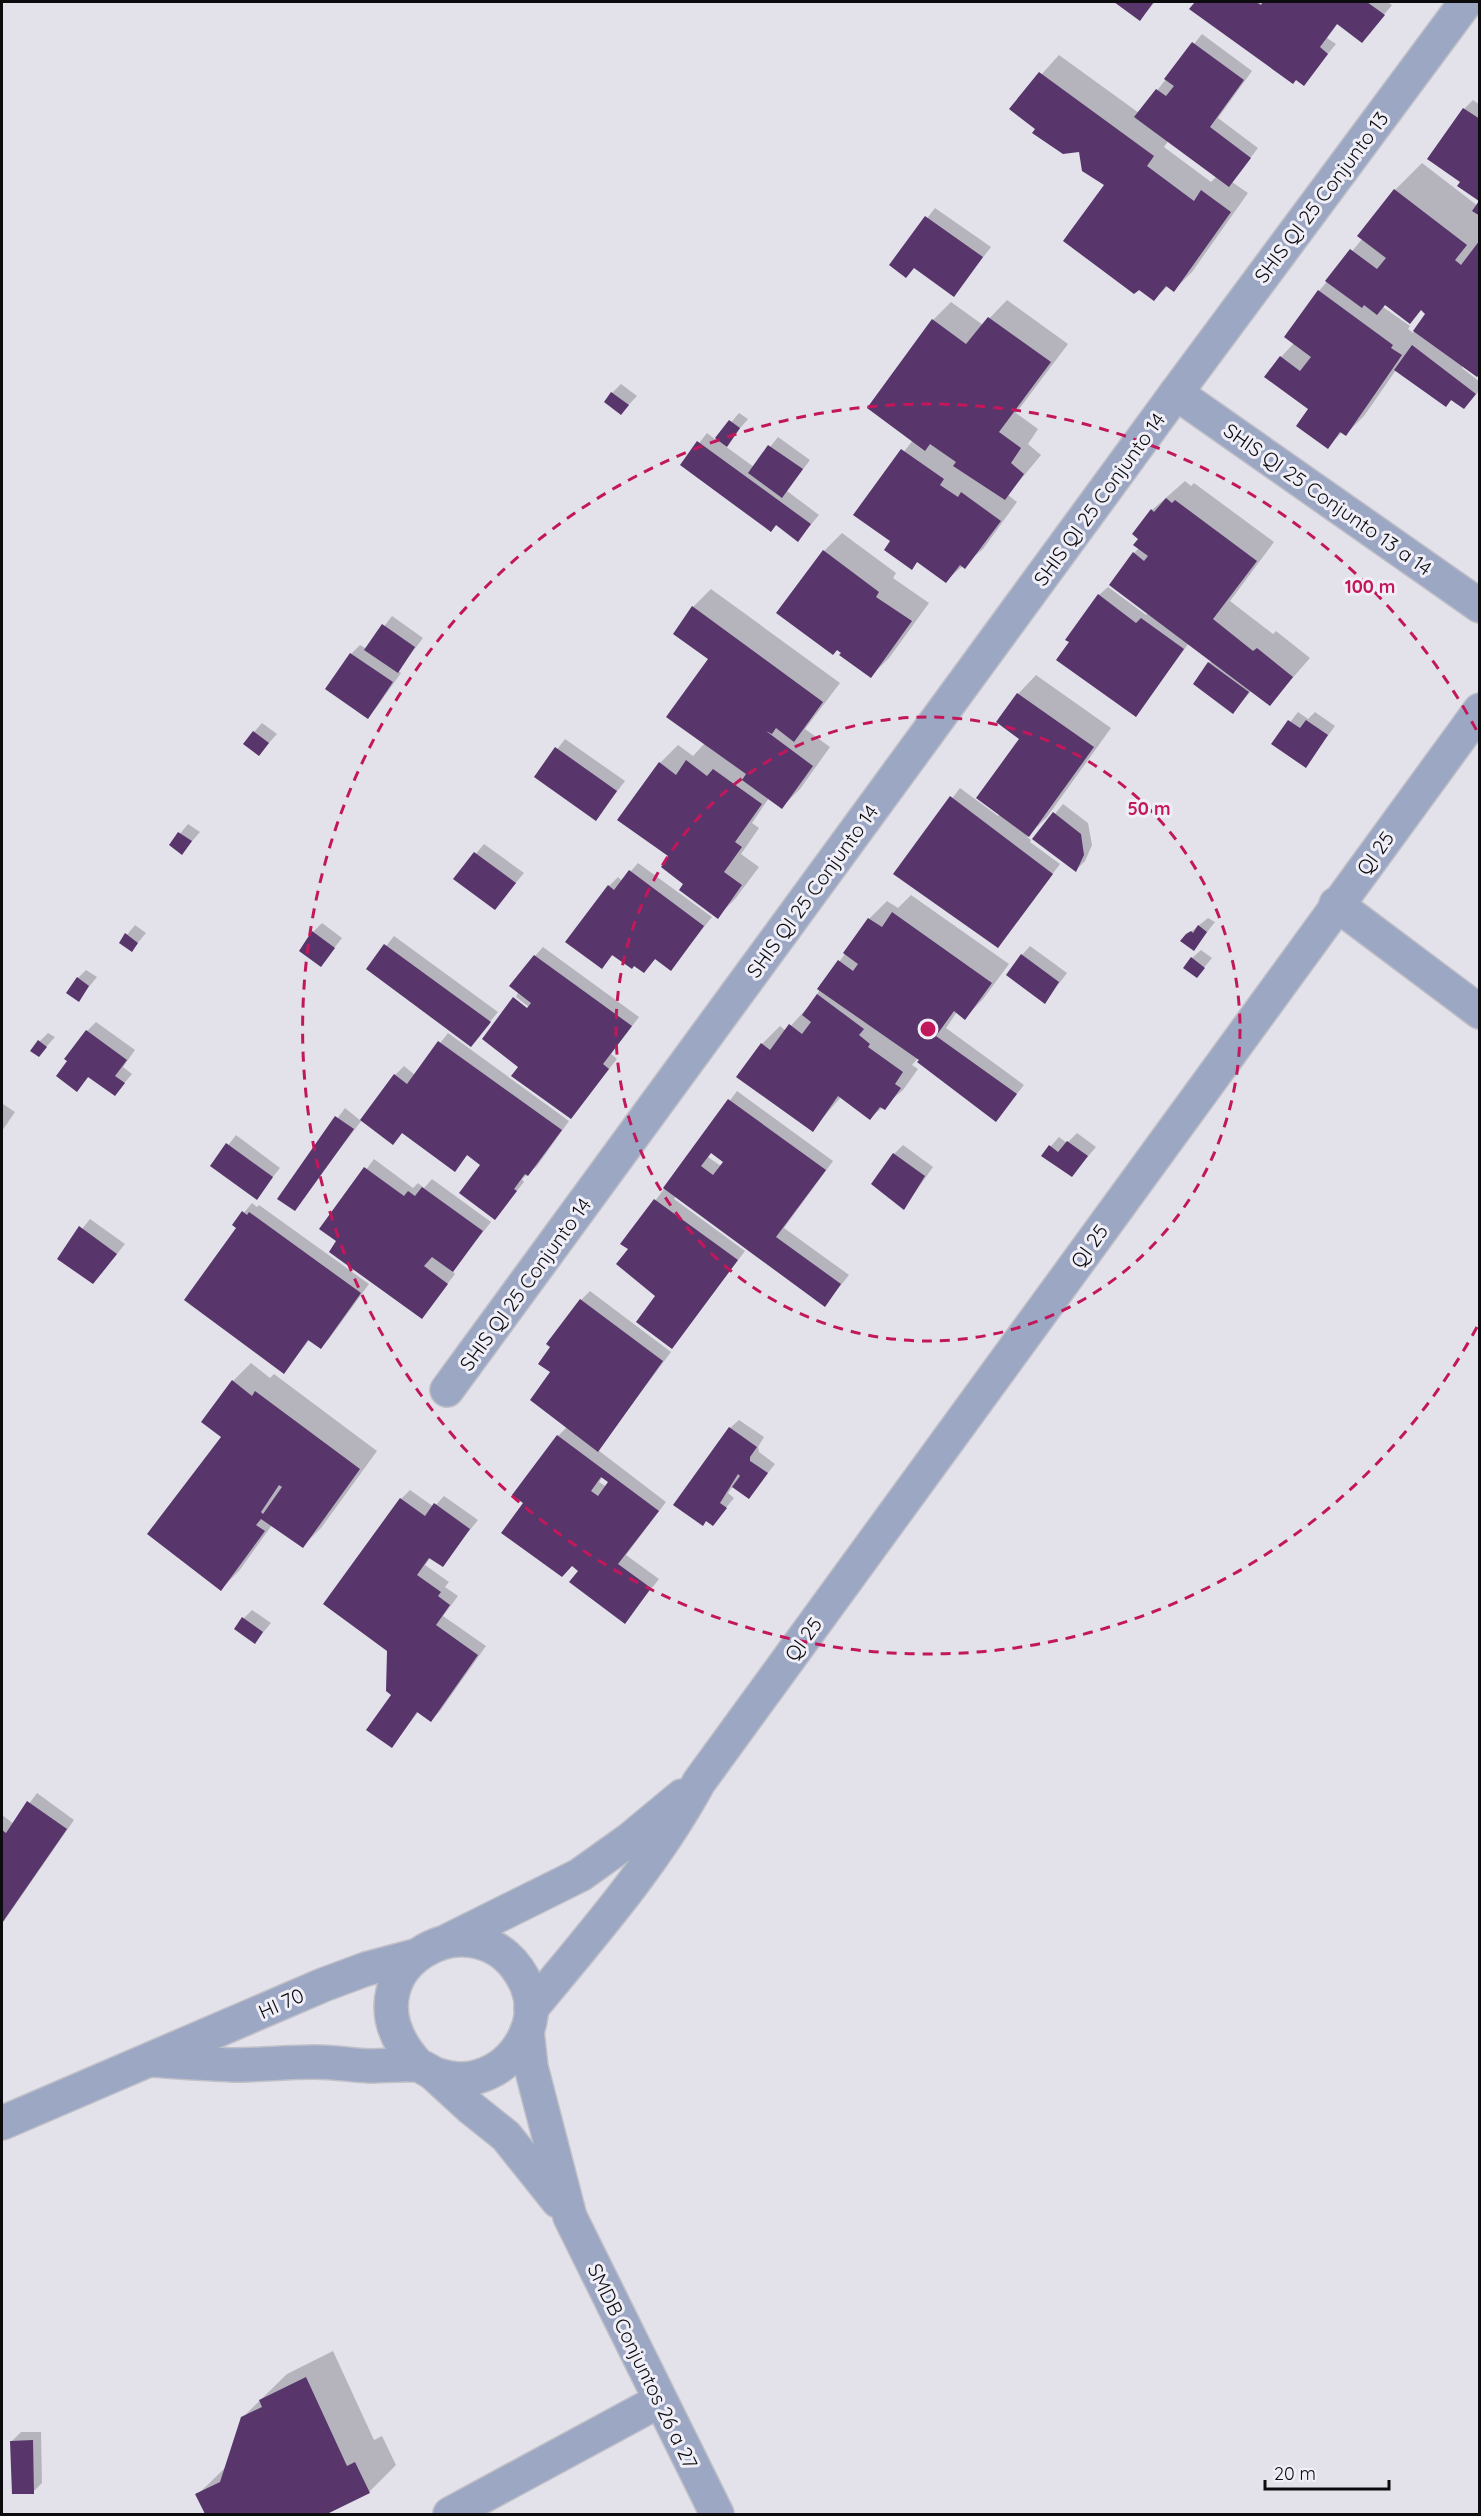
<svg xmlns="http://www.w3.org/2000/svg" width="1481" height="2516" font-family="Quicksand,sans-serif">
  <rect width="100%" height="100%" fill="#e3e2eb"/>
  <g fill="#0003" fill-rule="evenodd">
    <path d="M1116,2H1155L1140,19Z"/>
    <path d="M1197,2H1387L1392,5L1362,41L1338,23L1327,38L1336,44L1303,84L1191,9Z"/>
    <path d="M1202,34L1252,71L1218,118L1258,148L1232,182L1248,193L1192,272L1174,290L1168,286L1154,299L1106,185L1080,151L1037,129L1011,108L1059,55L1139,113ZM1169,140L1217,176L1211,182L1164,147Z"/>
    <path d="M1473,100L1480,105V200L1462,181L1464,109Z"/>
    <path d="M1422,163L1478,206L1480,203V373L1463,366L1462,368L1480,382V390L1464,407L1453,399L1446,405L1396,370L1364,416L1346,434L1342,432L1328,447L1310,408L1281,357L1294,343L1319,291L1363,238L1359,236L1395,190ZM1386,304L1410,322L1422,309L1427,314L1413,333L1408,329L1410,326L1383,307Z"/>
    <path d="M935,208L991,247L954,295L915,267L891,265Z"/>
    <path d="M1007,300L1068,344L1016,413L1038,429L1028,444L1041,455L1008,495L1017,502L983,549L945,581L918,561L911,568L892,541L855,515L913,440L933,320L951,302L983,325Z"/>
    <path d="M621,384L637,396L621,413L612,393Z"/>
    <path d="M739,413L748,419L725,446L754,467L778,437L810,460L787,491L819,515L798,540L777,524L771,530L682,465L707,433L716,440Z"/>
    <path d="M1185,481L1191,486L1194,483L1274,542L1230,601L1273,634L1276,631L1310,658L1270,704L1252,690L1233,712L1209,663L1212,660L1189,643L1136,715L1099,595L1108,587L1146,615L1148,613L1134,553L1139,548L1140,538L1134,533L1152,510Z"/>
    <path d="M842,533L896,573L893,578L929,603L889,658L871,676L843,653L824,551Z"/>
    <path d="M711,589L840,683L805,729L830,747L800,789L782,807L769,798L752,823L759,828L741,854L759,867L735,899L717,917L685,884L670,856L660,763L678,745L693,756L705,743L710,659L693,607Z"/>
    <path d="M392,616L423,638L398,671L401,673L376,708L367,717L327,689L351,654L360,645L367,649Z"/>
    <path d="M1036,675L1111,728L1047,817L1027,837L1031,840L1030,842L1060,864L998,946L895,874L960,788L998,816L1000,814L1021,739L998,721L1018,694Z"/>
    <path d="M1298,712L1308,719L1315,712L1335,726L1306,766L1274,743Z"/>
    <path d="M262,723L277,734L259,754L254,732Z"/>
    <path d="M565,739L625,781L596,819L536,777Z"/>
    <path d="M1063,804L1088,823L1092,845L1085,861L1076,870L1034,839Z"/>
    <path d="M188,824L200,832L182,853L171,845Z"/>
    <path d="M484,844L524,873L495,908L455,879Z"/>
    <path d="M638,863L712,917L671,969L656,958L644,971L614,954L602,967L609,886L618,877L622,881Z"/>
    <path d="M911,895L1009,964L983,999L965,1018L957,1012L946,1028L1024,1085L996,1120L925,1055L918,1058L912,1065L918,1069L903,1090L870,1118L841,1097L812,1130L762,1044L780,1026L786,1031L808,1007L869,919L887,901L898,908Z"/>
    <path d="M1208,918L1215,922L1194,949L1187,935Z"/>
    <path d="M322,923L342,938L321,965L313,932Z"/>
    <path d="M135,925L146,933L132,950L121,942Z"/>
    <path d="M394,936L498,1012L471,1045L368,969Z"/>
    <path d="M1030,946L1067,973L1045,1002L1022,955Z"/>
    <path d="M543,947L639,1017L611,1054L617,1059L571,1117L520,1067L534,1011L516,997L535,956Z"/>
    <path d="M1201,950L1212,958L1197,976L1192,958Z"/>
    <path d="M86,970L97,977L78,1000V978Z"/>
    <path d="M96,1022L135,1050L123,1067L132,1074L115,1094L89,1076L77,1090L87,1031Z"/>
    <path d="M48,1033L55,1037L39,1055L40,1041Z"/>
    <path d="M448,1033L569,1121L537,1166L522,1179L524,1182L495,1218L482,1164L468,1154L454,1170L403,1132L393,1143L362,1120L294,1209L279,1198L345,1108L361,1121L395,1075L404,1066L415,1075Z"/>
    <path d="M737,1091L833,1161L784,1228L849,1275L825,1305L676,1196L674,1199L745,1251L672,1347L657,1296L630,1249L623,1244ZM712,1152L725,1162L721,1166L708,1157Z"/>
    <path d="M3,1104L15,1112L2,1131V1106Z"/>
    <path d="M1077,1133L1096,1147L1072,1175L1043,1155L1059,1137L1067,1143Z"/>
    <path d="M236,1135L280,1168L256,1198L212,1166Z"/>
    <path d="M903,1145L933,1167L904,1208L894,1154Z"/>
    <path d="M374,1159L413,1188L418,1183L424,1188L432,1179L491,1222L452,1271L455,1274L422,1317L338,1240L322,1229Z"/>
    <path d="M252,1203L257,1207L259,1205L369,1284L329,1339L321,1347L310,1339L284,1372L238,1227L234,1225Z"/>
    <path d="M90,1219L125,1244L101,1274L59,1258Z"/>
    <path d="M590,1291L671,1352L598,1450L666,1502L626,1555L659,1579L625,1622L526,1503L558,1436L567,1427L552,1372L581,1300ZM603,1476L611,1482L607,1487L599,1482Z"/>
    <path d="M251,1363L270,1378L274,1374L377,1451L321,1528L303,1546L272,1525L239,1571L221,1589L223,1437L233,1381Z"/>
    <path d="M739,1420L764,1437L758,1447L759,1452L775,1464L749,1497L733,1486L728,1493L734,1498L713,1524L730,1428Z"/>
    <path d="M410,1490L434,1507L444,1496L478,1520L442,1565L431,1557L425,1565L449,1582L445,1587L458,1596L443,1616L486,1646L440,1711L431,1720L419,1711L392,1746L401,1499Z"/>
    <path d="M252,1610L271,1623L255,1642L244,1618Z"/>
    <path d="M37,1793L74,1820L2,1924V1815L14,1824Z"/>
    <path d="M333,2351L374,2440L382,2436L396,2465L369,2492L323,2514H202L205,2512L197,2495L226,2467L242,2418L287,2374Z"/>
    <path d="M21,2432H41L42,2483L33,2492L12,2441Z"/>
  </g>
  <g fill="#58366c" fill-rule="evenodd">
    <path d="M1114,2H1151L1153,3L1140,21Z"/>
    <path d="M1195,2H1256L1261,5L1263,2H1367L1385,15L1362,43L1337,24L1320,47L1328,54L1304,86L1296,80L1293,84L1189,9Z"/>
    <path d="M1192,42L1244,80L1210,127L1251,158L1229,187L1134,117L1156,89L1166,96L1174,86L1164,79Z"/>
    <path d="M1039,72L1154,156L1147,166L1194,201L1201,190L1231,212L1174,292L1166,286L1154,301L1139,290L1134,294L1063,241L1104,185L1082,171L1079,152L1063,154L1032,133L1035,129L1009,109Z"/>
    <path d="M1463,108L1480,119V216L1472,211L1479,201L1457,186L1460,182L1427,159Z"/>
    <path d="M1394,189L1467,245L1455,260L1461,265L1480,240V374L1477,377L1413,331L1425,314L1421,310L1410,324L1385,305L1377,315L1364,305L1362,308L1325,281L1350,249L1377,269L1386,258L1357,236Z"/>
    <path d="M925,216L983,257L954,297L914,268L906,278L889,265Z"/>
    <path d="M1318,290L1393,345L1391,348L1402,355L1346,436L1340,432L1328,449L1296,426L1308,409L1264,377L1280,356L1300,371L1311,357L1284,337Z"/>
    <path d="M988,317L1051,362L999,432L1021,448L1011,463L1024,474L1005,500L953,466L956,462L930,444L925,451L867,408L932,319L966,344Z"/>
    <path d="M1412,345L1476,394L1464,409L1451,400L1446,407L1394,370Z"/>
    <path d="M611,392L629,405L621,415L604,402Z"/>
    <path d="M729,420L740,428L727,447L715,438Z"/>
    <path d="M697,441L811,524L798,542L776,525L771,532L680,465Z"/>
    <path d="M768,445L803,469L782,498L748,473Z"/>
    <path d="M901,449L944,479L940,485L958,497L961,492L1001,521L965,569L960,565L946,583L917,562L912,570L884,550L890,541L853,515Z"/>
    <path d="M1166,498L1172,503L1175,500L1257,561L1213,619L1253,651L1257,648L1293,677L1270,706L1109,585L1133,552L1144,561L1148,556L1133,545L1138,539L1132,534L1151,509L1154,512Z"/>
    <path d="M823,550L879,592L876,597L912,621L871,678L839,655L841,653L837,650L833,655L776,613Z"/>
    <path d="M1098,594L1136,623L1141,618L1184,649L1136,717L1056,660L1069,642L1065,640Z"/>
    <path d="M692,606L823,702L794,742L776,728L772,734L766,731L813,766L782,809L742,780L746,774L666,717L708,659L673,634Z"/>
    <path d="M382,624L415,647L398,673L364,650Z"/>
    <path d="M350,653L393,682L368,719L325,689Z"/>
    <path d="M1208,662L1249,692L1233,714L1193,684Z"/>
    <path d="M1017,693L1094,747L1029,837L976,798L1019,739L996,722Z"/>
    <path d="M1288,720L1300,728L1306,720L1328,735L1306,768L1271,744Z"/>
    <path d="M253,731L269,743L259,756L243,744Z"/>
    <path d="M555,747L617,791L596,821L534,777Z"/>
    <path d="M686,760L707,776L713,769L762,804L735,842L742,847L724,872L742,885L718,919L679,890L683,884L661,867L668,856L617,820L659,762L676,775Z"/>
    <path d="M950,796L1053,874L998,948L893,874Z"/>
    <path d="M1053,812L1081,834L1084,855L1076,872L1032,839Z"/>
    <path d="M178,832L192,841L182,855L169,845Z"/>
    <path d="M474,852L516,883L495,910L453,879Z"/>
    <path d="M629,870L704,926L671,971L655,959L644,973L634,966L632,969L612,955L602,969L565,942L608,885L614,890Z"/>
    <path d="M892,912L992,983L965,1020L954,1011L936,1036L1017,1094L996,1122L917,1062L919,1060L817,989L838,960L853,971L858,964L843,953L868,918L882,927Z"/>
    <path d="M1198,925L1207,932L1194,951L1180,941L1186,934L1191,931L1193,933Z"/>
    <path d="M312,931L335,948L321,967L299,951Z"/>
    <path d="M125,933L138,943L132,952L119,943Z"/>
    <path d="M384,944L491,1022L471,1047L366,969Z"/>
    <path d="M1021,954L1059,982L1045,1004L1006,975Z"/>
    <path d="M534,955L632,1026L603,1064L609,1069L571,1119L511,1076L518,1067L482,1039L513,997L527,1008L531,1003L509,986Z"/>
    <path d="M1191,957L1205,968L1197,978L1183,968Z"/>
    <path d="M77,977L89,986L79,1002L66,993Z"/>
    <path d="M817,994L864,1029L859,1035L870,1044L868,1047L903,1072L895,1084L901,1088L885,1110L880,1107L870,1120L838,1096L813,1132L736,1077L761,1043L770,1050L789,1024L802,1034L811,1022L802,1015Z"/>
    <path d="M86,1030L127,1060L115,1076L125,1083L115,1096L88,1077L77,1092L56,1076L67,1061L64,1059Z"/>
    <path d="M38,1040L47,1047L39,1057L30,1051Z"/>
    <path d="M438,1041L562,1130L528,1176L525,1174L514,1189L517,1191L495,1220L459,1193L480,1165L467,1155L455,1172L402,1133L393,1145L360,1120L394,1074L407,1084Z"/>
    <path d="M728,1099L826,1170L776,1237L841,1284L825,1307L663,1188ZM711,1153L723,1162L713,1175L701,1166Z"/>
    <path d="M335,1116L354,1129L295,1211L277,1199Z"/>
    <path d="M1067,1141L1088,1156L1072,1177L1041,1156L1049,1145L1058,1152Z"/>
    <path d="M226,1143L273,1177L257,1200L210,1166Z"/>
    <path d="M893,1153L925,1176L904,1210L871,1184Z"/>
    <path d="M364,1167L404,1196L408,1191L415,1196L422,1187L483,1231L453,1272L432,1257L424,1266L448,1284L422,1319L329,1252L336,1241L319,1229Z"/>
    <path d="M654,1199L738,1260L672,1349L636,1322L655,1296L616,1264L628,1249L620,1244Z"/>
    <path d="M242,1211L247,1215L249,1212L361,1293L321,1349L308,1340L284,1374L184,1300L236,1228L232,1225Z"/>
    <path d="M79,1226L117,1254L93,1284L57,1259Z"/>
    <path d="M580,1299L663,1361L598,1452L530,1400L550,1372L538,1364L550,1347L546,1344Z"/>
    <path d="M232,1380L252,1396L255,1391L360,1469L303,1548L261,1519L256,1525L265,1531L221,1591L147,1534L221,1437L201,1422ZM279,1485L282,1487L263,1514L261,1512Z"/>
    <path d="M729,1427L757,1447L750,1457V1461L768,1473L749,1499L732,1487L740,1476L738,1474L720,1503L727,1508L713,1526L706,1521L703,1526L673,1505Z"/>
    <path d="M557,1435L659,1511L618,1564L651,1588L625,1624L569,1582L578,1571L572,1566L562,1577L501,1533L523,1503L512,1495ZM601,1477L608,1482L598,1496L591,1491Z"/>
    <path d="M400,1498L425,1516L434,1503L470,1529L443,1567L429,1558L417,1575L441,1592L438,1596L450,1605L436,1625L478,1655L431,1722L417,1712L392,1748L366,1730L391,1695L386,1691L387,1651L323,1604Z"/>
    <path d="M242,1617L263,1632L255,1644L234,1629Z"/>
    <path d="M27,1801L67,1829L2,1923V1830L6,1833Z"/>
    <path d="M306,2377L347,2466L355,2462L370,2493L327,2514H205L195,2494L220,2482L241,2417L262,2407L259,2400Z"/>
    <path d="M33,2440L34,2494H12L10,2441Z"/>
  </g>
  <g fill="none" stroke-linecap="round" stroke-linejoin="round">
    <defs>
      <g id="minor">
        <path d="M1176,393L1480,606"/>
        <path d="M1336,904L1480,1012"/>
        <path d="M447,1390L1176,393L1466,2"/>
        <path d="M450,2514L659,2401"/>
      </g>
      <g id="tertiary">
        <path d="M449,1940L580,1875L629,1840L682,1796"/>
        <path d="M531,2009C591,1936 654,1865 699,1782L1480,710"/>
        <path d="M527,2031L531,2067L570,2217L717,2514"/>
        <path d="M151,2060C179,2062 206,2064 233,2065C260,2065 288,2062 315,2062C333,2062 351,2065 369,2066C385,2066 400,2064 415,2065C422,2065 428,2071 435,2074C449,2079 466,2081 480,2076C516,2065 542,2023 527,1986C483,1884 330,1970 418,2065"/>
        <path d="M434,2074L471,2108L506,2136L558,2201"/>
        <path d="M2,2123L323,1985L366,1969L415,1956"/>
      </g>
    </defs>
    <use href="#minor" stroke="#c1c0c8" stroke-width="36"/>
    <use href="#tertiary" stroke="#c1c0c8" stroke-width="36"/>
    <use href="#minor" stroke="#9ba7c3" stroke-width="33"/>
    <use href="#tertiary" stroke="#9ba7c3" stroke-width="33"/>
  </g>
  <g fill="none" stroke="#c2185b" stroke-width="3" stroke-dasharray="10 8">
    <circle cx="928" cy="1029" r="312"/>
    <path d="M1477 1327A625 625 0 1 1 1477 731"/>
  </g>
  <g text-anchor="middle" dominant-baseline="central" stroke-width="6" stroke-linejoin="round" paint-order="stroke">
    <g font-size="20" fill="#0c0c0f" stroke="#f0eff8">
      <text transform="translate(1321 197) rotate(-53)">SHIS QI 25 Conjunto 13</text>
      <text transform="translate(1099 499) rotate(-54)">SHIS QI 25 Conjunto 14</text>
      <text transform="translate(1328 499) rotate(35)">SHIS QI 25 Conjunto 13 a 14</text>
      <text transform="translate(1375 853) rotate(-54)">QI 25</text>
      <text transform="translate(812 891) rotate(-54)">SHIS QI 25 Conjunto 14</text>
      <text transform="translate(1089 1246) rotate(-54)">QI 25</text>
      <text transform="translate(525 1284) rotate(-54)">SHIS QI 25 Conjunto 14</text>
      <text transform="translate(803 1639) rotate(-54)">QI 25</text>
      <text transform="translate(281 2003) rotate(-24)">HI 70</text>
      <text transform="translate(643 2366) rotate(64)">SMDB Conjuntos 26 a 27</text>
    </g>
  </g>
  <circle cx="928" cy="1029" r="9" fill="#c2185b" stroke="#f0eff8" stroke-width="3"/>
  <g font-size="18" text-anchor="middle" font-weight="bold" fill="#c2185b" stroke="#f0eff8" stroke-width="6" stroke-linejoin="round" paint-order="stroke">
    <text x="1370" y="593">100 m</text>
    <text x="1149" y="815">50 m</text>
  </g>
  <rect width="1481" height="2516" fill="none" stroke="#0c0c0f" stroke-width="6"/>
  <path d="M1265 2480v9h124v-9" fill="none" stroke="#0c0c0f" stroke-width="3"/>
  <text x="1274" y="2480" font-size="18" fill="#0c0c0f" stroke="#f0eff8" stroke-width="4.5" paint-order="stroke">20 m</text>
</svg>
